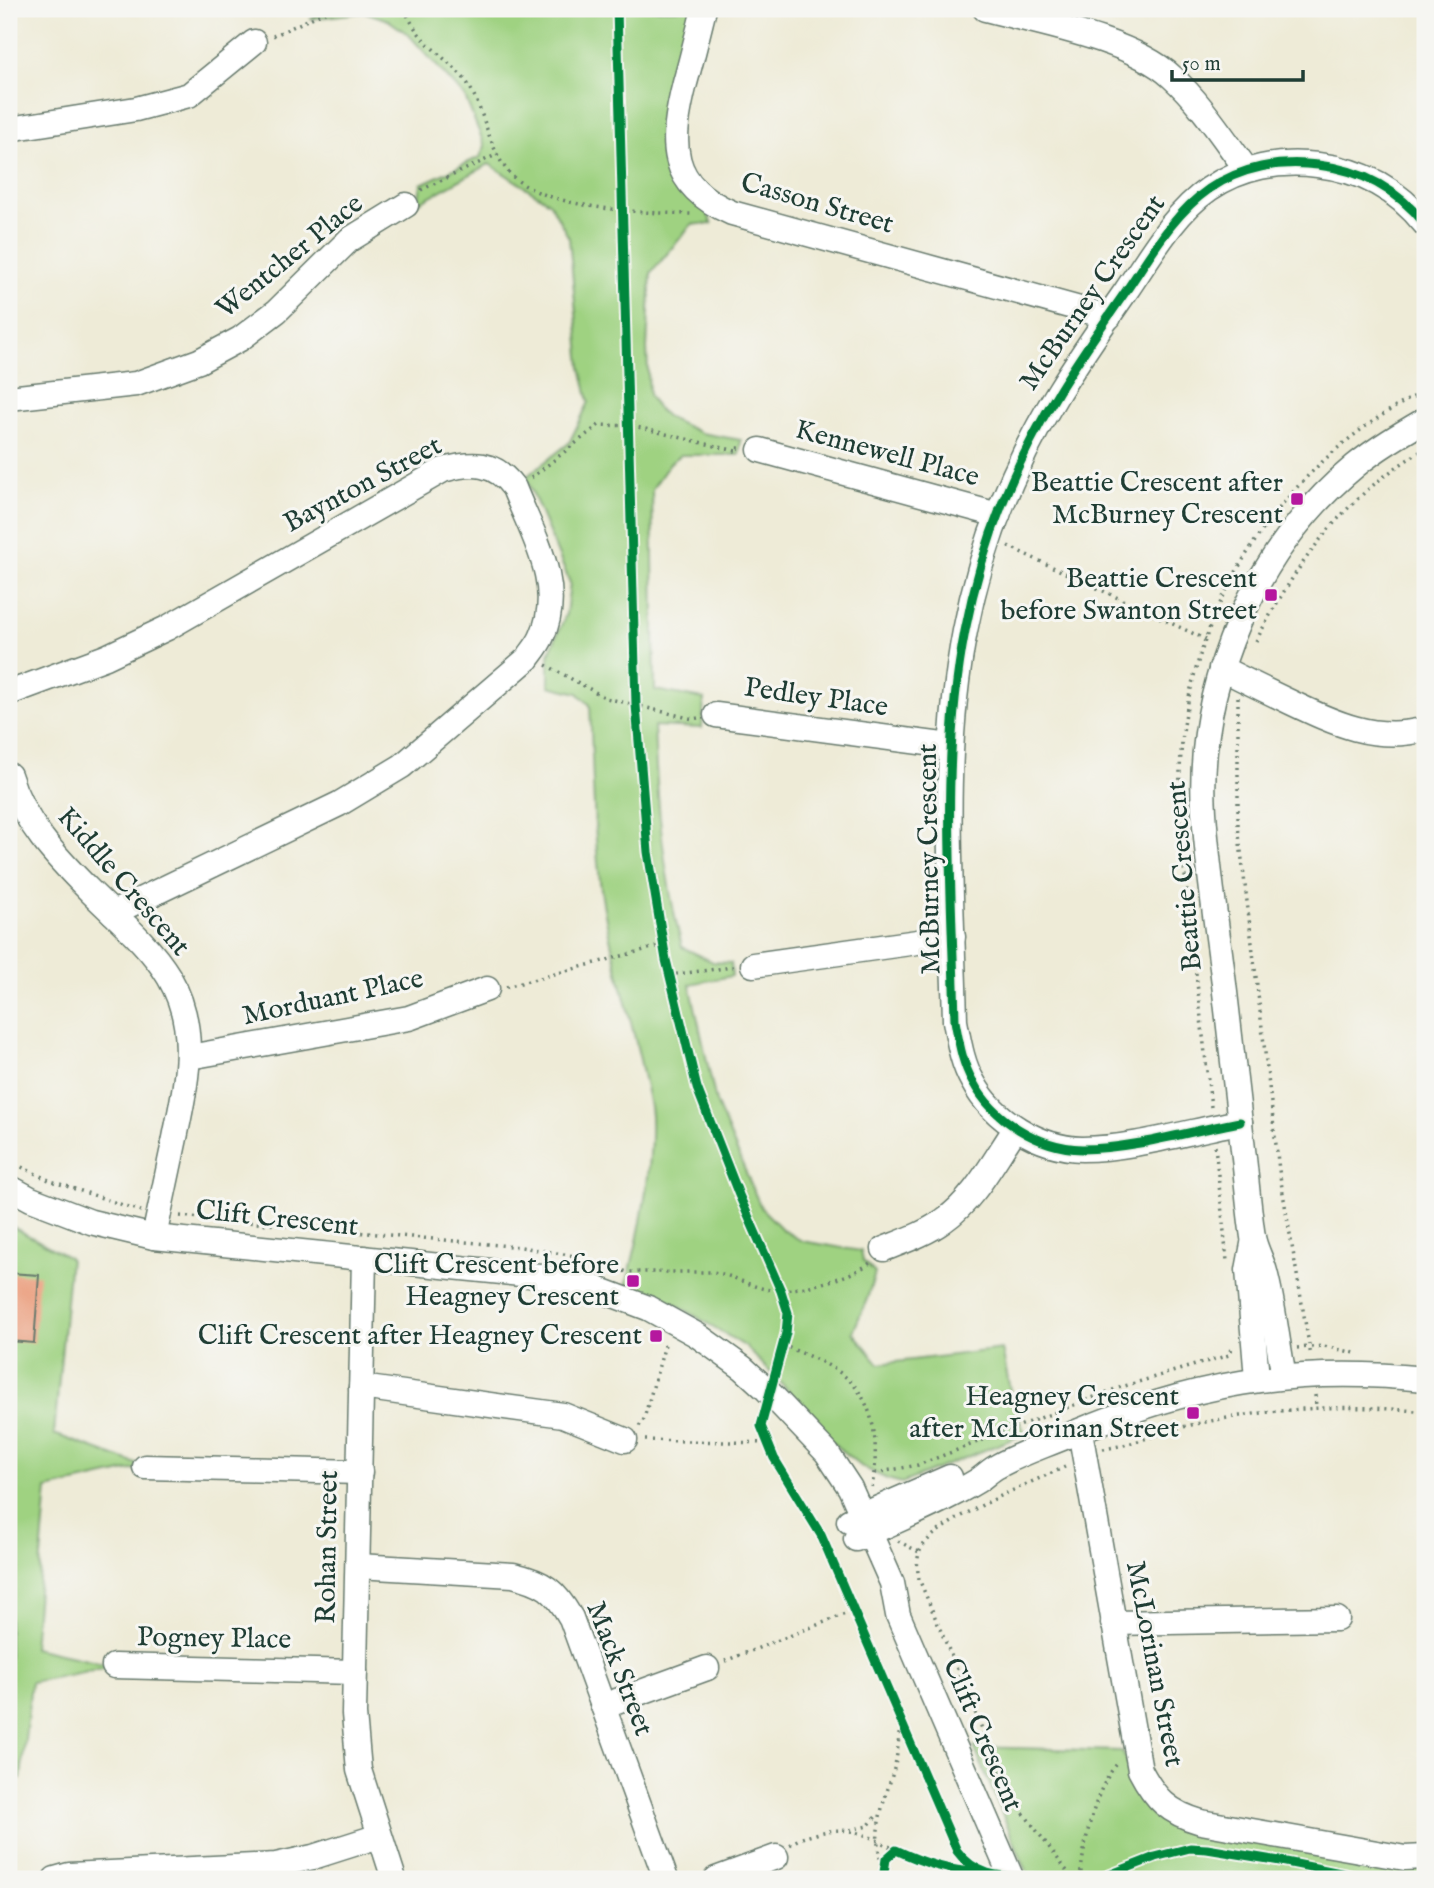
<svg xmlns="http://www.w3.org/2000/svg" width="1434" height="1888" font-family="'IM FELL English',serif">
  <rect width="100%" height="100%" fill="#f6f6f2"/>
  <filter id="ink" filterUnits="userSpaceOnUse"><feTurbulence type="fractalNoise" baseFrequency=".0143" numOctaves="2"/><feDisplacementMap in="SourceGraphic" scale="14" xChannelSelector="R" yChannelSelector="G"/><feConvolveMatrix kernelMatrix="1 2 1 2 8 2 1 2 1" color-interpolation-filters="sRGB"/></filter>
  <filter id="wash" filterUnits="userSpaceOnUse"><feTurbulence type="fractalNoise" baseFrequency=".00686" numOctaves="4" result="noise"/><feDisplacementMap in="SourceGraphic" scale="28" xChannelSelector="R" yChannelSelector="G"/><feGaussianBlur stdDeviation="1.57" result="paint"/><feColorMatrix in="noise" values="0 0 0 0 0 0 0 0 0 0 0 0 0 0 0 0 0 1.4 0 .05"/><feComposite in="paint" operator="in"/></filter>
  <g filter="url(#wash)">
    <rect width="100%" height="100%" fill="#eeebd7"/>
    <g fill="#9fd281" stroke="#5f885a" stroke-width="2">
      <path d="M328,9H693L662,134L667,162L706,210L712,224H692L651,273L647,348L649,395L657,408L668,418L701,433L741,440L739,455H681L670,463L652,489L655,690L704,699L702,728L654,726C657,802 663,873 682,947L713,962L731,963L732,976L690,984L716,1102L761,1208L783,1230L802,1241L861,1251L863,1261L875,1273L867,1299L853,1332L879,1364L1002,1349L1012,1400L1025,1434L902,1483L887,1479L862,1467L823,1435L811,1414L746,1347L674,1303L626,1285C640,1236 653,1167 651,1116C650,1101 645,1084 642,1069C630,1012 611,955 602,897C593,834 593,769 590,705L578,693L549,686V654L566,614L570,583L526,477L569,443L589,402L581,367L569,238L550,203L489,164L418,203L421,184L480,157L485,146L465,97L409,35L388,20L365,12L310,19Z"/>
      <path d="M9,1225L70,1258L54,1434L145,1467L47,1489L33,1648L114,1666L31,1682L21,1778H9Z"/>
      <path d="M974,1747L1122,1751L1139,1791L1163,1817L1425,1867V1879H1030Z"/>
    </g>
    <g id="blocks">
      <path fill="#ea9876" d="M9,1273L39,1275L34,1343L9,1341Z"/>
    </g>
  </g>
  <g filter="url(#ink)">
    <use href="#blocks" fill-opacity="0" stroke="#677a6d" stroke-width="2"/>
    <g fill="none" stroke-linecap="round" stroke-linejoin="round">
      <defs>
        <g id="minor">
          <path d="M704,9C698,33 692,58 685,83C670,143 667,185 732,213L1109,317"/>
          <path d="M985,9C1039,23 1133,40 1172,77C1201,103 1223,138 1247,170"/>
          <path d="M9,129L136,109L189,95L254,42"/>
          <path d="M9,398L136,384L199,361L240,339L277,311L349,240L406,205"/>
          <path d="M760,450L998,515"/>
          <path d="M1221,668C1244,680 1267,691 1290,702C1334,723 1376,743 1425,729"/>
          <path d="M9,693L106,657L167,628L443,470C472,462 495,461 514,488C532,534 565,586 542,636C539,644 532,652 527,659L402,766L339,804L113,913"/>
          <path d="M716,715L950,746"/>
          <path d="M9,775C23,822 56,857 90,891C117,918 149,944 169,977C200,1030 186,1082 175,1138C168,1171 161,1204 154,1237"/>
          <path d="M753,965L953,937"/>
          <path d="M189,1057L409,1018L487,989"/>
          <path d="M1240,1122C1190,1131 1132,1149 1082,1149C1039,1148 993,1120 973,1082C962,1063 959,1042 955,1021C952,891 940,759 965,631C981,547 1014,464 1059,391C1080,357 1103,324 1126,291C1150,256 1173,214 1209,189C1241,167 1280,160 1318,165C1362,170 1398,190 1425,224"/>
          <path d="M9,1187L31,1199L91,1222L154,1237L540,1276L595,1288L648,1308L697,1335L743,1368L766,1389L827,1453L850,1488L892,1583L898,1615L1012,1879"/>
          <path d="M1253,1244L1248,1270L1257,1379"/>
          <path d="M884,1249C904,1241 925,1234 943,1221C975,1199 994,1160 1016,1128"/>
          <path d="M364,1258L354,1714L359,1770L394,1879"/>
          <path d="M1284,1376C1277,1342 1274,1305 1265,1272C1262,1260 1255,1249 1253,1237C1249,1211 1247,1184 1244,1158C1238,1106 1232,1053 1226,1001C1219,938 1208,875 1204,812C1196,683 1255,549 1355,466C1377,448 1401,434 1425,420"/>
          <path d="M361,1387L563,1415L625,1440"/>
          <path d="M1080,1431L1140,1770C1155,1799 1169,1813 1201,1822L1405,1858L1425,1857"/>
          <path d="M145,1467L360,1472"/>
          <path d="M849,1521L950,1477"/>
          <path d="M856,1539C895,1521 941,1503 977,1481C984,1477 990,1470 998,1466C1019,1454 1044,1446 1067,1436C1188,1384 1293,1365 1425,1379"/>
          <path d="M358,1566L513,1575C544,1582 555,1590 571,1618L666,1879"/>
          <path d="M1113,1623L1337,1619"/>
          <path d="M114,1666L355,1672"/>
          <path d="M603,1706L707,1668"/>
          <path d="M55,1879L69,1875L276,1865L313,1857L379,1836"/>
          <path d="M716,1879L776,1857"/>
        </g>
      </defs>
      <use href="#minor" stroke="#677a6d" stroke-width="27"/>
      <g stroke="#677a6d" stroke-width="3.5" stroke-dasharray="2 5" stroke-linecap="butt">
        <path d="M404,9C409,18 414,28 421,36C434,52 453,64 466,81C484,108 487,143 506,169C535,210 647,213 693,214"/>
        <path d="M273,36L331,9"/>
        <path d="M421,190L498,154"/>
        <path d="M531,478L599,425L633,426L736,451V448H741"/>
        <path d="M1008,546L1207,640"/>
        <path d="M1256,641C1298,561 1345,495 1425,449"/>
        <path d="M546,665L606,698L693,719L698,718"/>
        <path d="M1238,697V826L1279,1170L1311,1356"/>
        <path d="M669,975L733,967"/>
        <path d="M506,987L663,945"/>
        <path d="M1211,1107L1180,831C1179,793 1179,756 1185,719C1207,579 1298,453 1425,391"/>
        <path d="M1215,1146L1227,1261"/>
        <path d="M9,1161L51,1181L141,1211"/>
        <path d="M180,1216L521,1247L575,1256L627,1272H713C732,1275 747,1285 765,1289C791,1294 849,1279 870,1263"/>
        <path d="M782,1345C804,1354 837,1366 853,1384C878,1412 878,1453 872,1487"/>
        <path d="M1297,1348L1324,1346L1355,1353"/>
        <path d="M1315,1395L1316,1407"/>
        <path d="M639,1426L643,1422L666,1341"/>
        <path d="M645,1440L768,1443"/>
        <path d="M1103,1449C1133,1445 1161,1432 1191,1425C1271,1408 1344,1403 1425,1412"/>
        <path d="M1065,1467C1032,1482 939,1520 922,1547C916,1557 917,1568 919,1579L1010,1795L1073,1879"/>
        <path d="M875,1473L918,1465L1118,1388L1229,1355L1232,1345"/>
        <path d="M898,1541L919,1552"/>
        <path d="M725,1661L853,1611"/>
        <path d="M850,1830L868,1826L878,1814"/>
        <path d="M790,1845C798,1838 806,1837 816,1834C847,1824 868,1835 896,1850"/>
        <path d="M884,1872C869,1829 884,1806 895,1765C898,1751 899,1736 900,1722"/>
        <path d="M1080,1879C1084,1844 1094,1787 1119,1762"/>
        <path d="M1371,1879L1380,1874"/>
      </g>
      <use href="#minor" stroke="#fff" stroke-width="24"/>
      <defs>
        <g id="cycleway">
          <path d="M617,9L636,705L648,852L666,960L697,1088L739,1195L781,1291L788,1313L786,1333L761,1426L774,1458L821,1535L957,1851C978,1880 1008,1876 1042,1879"/>
          <path d="M1240,1122C1190,1131 1132,1149 1082,1149C1039,1148 993,1120 973,1082C962,1063 959,1042 955,1021C952,891 940,759 965,631C981,547 1014,464 1059,391C1080,357 1103,324 1126,291C1150,256 1173,214 1209,189C1241,167 1280,160 1318,165C1362,170 1398,190 1425,224"/>
          <path d="M888,1879L884,1872L886,1859L896,1850C924,1863 948,1871 979,1872"/>
          <path d="M1099,1879L1155,1857L1190,1848L1207,1849L1286,1862L1370,1879"/>
        </g>
      </defs>
      <use href="#cycleway" stroke="#f6f6f2" stroke-width="13"/>
      <use href="#cycleway" stroke="#00873e" stroke-width="9"/>
    </g>
  </g>
  <g fill="#b5179e" stroke="#f6f6f2" stroke-width="2.5">
    <rect x="1290" y="492" width="14" height="14" rx="3.5"/>
    <rect x="1264" y="588" width="14" height="14" rx="3.5"/>
    <rect x="626" y="1274" width="14" height="14" rx="3.5"/>
    <rect x="649" y="1329" width="14" height="14" rx="3.5"/>
    <rect x="1186" y="1406" width="14" height="14" rx="3.5"/>
  </g>
  <g text-anchor="middle" dominant-baseline="central" stroke-width="6" stroke-linejoin="round" paint-order="stroke">
    <g font-size="28" fill="#1f3d34" stroke="#f6f6f2">
      <text transform="translate(817 204) rotate(16)">Casson Street</text>
      <text transform="translate(290 257) rotate(-39)">Wentcher Place</text>
      <text transform="translate(1093 293) rotate(-55)">McBurney Crescent</text>
      <text transform="translate(887 454) rotate(15)">Kennewell Place</text>
      <text transform="translate(363 485) rotate(-28)">Baynton Street</text>
      <text transform="translate(816 698) rotate(8)">Pedley Place</text>
      <text transform="translate(930 859) rotate(-91)">McBurney Crescent</text>
      <text transform="translate(1185 876) rotate(-95)">Beattie Crescent</text>
      <text transform="translate(123 882) rotate(49)">Kiddle Crescent</text>
      <text transform="translate(333 998) rotate(-12)">Morduant Place</text>
      <text transform="translate(277 1219) rotate(6)">Clift Crescent</text>
      <text transform="translate(328 1547) rotate(-89)">Rohan Street</text>
      <text transform="translate(214 1639) rotate(1)">Pogney Place</text>
      <text transform="translate(1154 1664) rotate(79)">McLorinan Street</text>
      <text transform="translate(619 1669) rotate(69)">Mack Street</text>
      <text transform="translate(982 1735) rotate(67)">Clift Crescent</text>
    </g>
    <g font-size="28" fill="#1f3d34" stroke="#f6f6f2" text-anchor="end">
      <text x="1283" y="483">Beattie Crescent after<tspan x="1283" dy="32">McBurney Crescent</tspan></text>
      <text x="1257" y="579">Beattie Crescent<tspan x="1257" dy="32">before Swanton Street</tspan></text>
      <text x="619" y="1265">Clift Crescent before<tspan x="619" dy="32">Heagney Crescent</tspan></text>
      <text x="642" y="1336">Clift Crescent after Heagney Crescent</text>
      <text x="1179" y="1397">Heagney Crescent<tspan x="1179" dy="32">after McLorinan Street</tspan></text>
    </g>
  </g>
  <rect width="1434" height="1888" fill="none" stroke="#f6f6f2" stroke-width="35"/>
  <path d="M1172 70v10h131v-10" fill="none" stroke="#1f3d34" stroke-width="3.5"/>
  <text x="1182" y="70" font-size="21" fill="#1f3d34" stroke="#f6f6f2" stroke-width="5" paint-order="stroke">50 m</text>
</svg>
